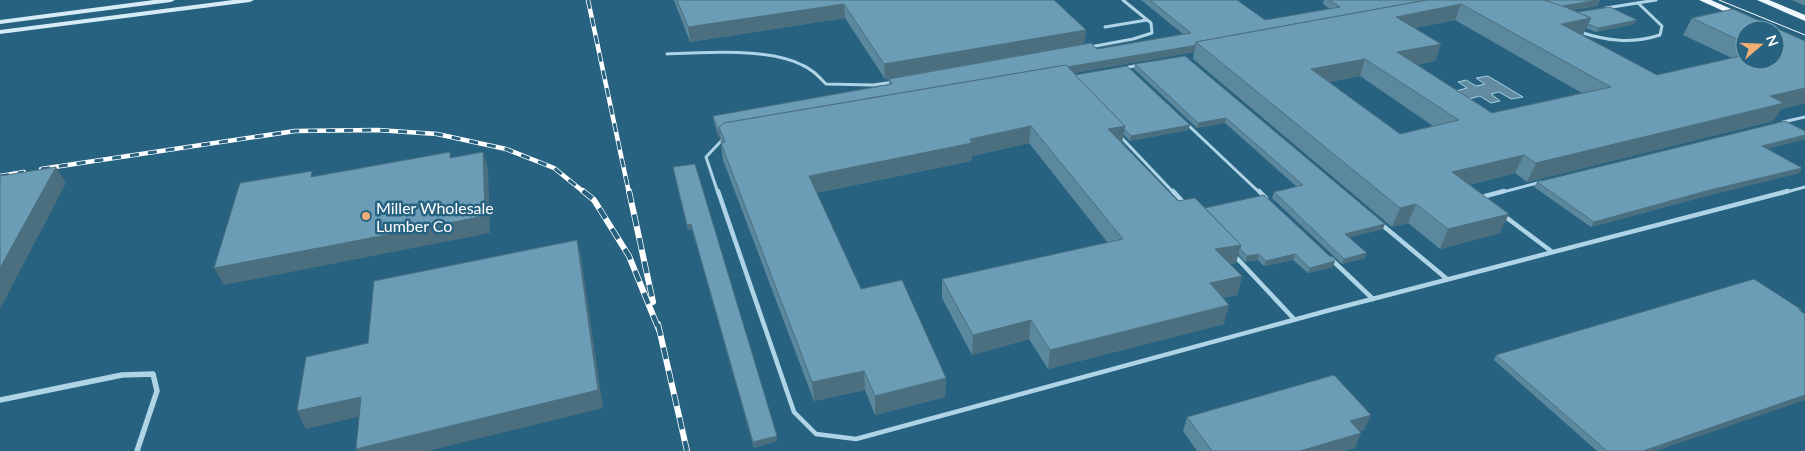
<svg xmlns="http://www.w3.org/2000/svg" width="1805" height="451" font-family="Lato,sans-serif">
  <rect width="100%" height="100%" fill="#276281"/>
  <path fill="#638ca1" stroke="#a3d2e7" d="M1488,76L1523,97L1511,99L1499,92L1491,94L1500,101L1491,103L1480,96L1469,99L1456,91L1467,88L1458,82L1466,80L1476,86L1485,84L1476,78Z"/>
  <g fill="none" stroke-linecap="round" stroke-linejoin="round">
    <g stroke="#aed4e6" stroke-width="3">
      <path d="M1606,8L1656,0"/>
      <path d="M1105,27L1147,20"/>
      <path d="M1580,32C1607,41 1632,44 1660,35L1662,26L1638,3"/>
      <path d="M1090,47L1133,39L1152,33L1151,23L1123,0"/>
      <path d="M667,54C704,52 769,48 802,65C812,69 818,76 826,84L873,85L894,82"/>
      <path d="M1124,68L1140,65"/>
      <path d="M1783,122L1805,117"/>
      <path d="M1187,124L1260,193"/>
      <path d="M1120,136L1174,193"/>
      <path d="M718,193L706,157L724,138"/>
      <path d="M1499,193L1541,182"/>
      <path d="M1783,193L1805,187"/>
    </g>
    <g stroke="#aed4e6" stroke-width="4.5">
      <path d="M718,191L794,412L816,434L856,439L1330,310L1788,191"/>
      <path d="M1173,191L1184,203"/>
      <path d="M1259,191L1266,198"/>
      <path d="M1482,197L1504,191"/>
      <path d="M1503,215L1551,251"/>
      <path d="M1381,224L1447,279"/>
      <path d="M1234,255L1294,319"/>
      <path d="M1331,259L1373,299"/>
    </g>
    <path stroke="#aed4e6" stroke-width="5.5" d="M0,400L122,375L153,374L157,391L137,451"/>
    <g fill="#d7ebf6" fill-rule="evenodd">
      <path d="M154,0H175L171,2L0,24V20Z"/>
      <path d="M233,0H254L250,2L0,34V30Z"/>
    </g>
    <g fill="#eff8fd" fill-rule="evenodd">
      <path d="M1699,0H1711L1747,16L1742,19L1739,18Z"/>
      <path d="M1757,0H1769L1805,15V21Z"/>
    </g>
    <path stroke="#fff" stroke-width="1" d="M1719,0L1805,35"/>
    <defs>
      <g id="rail-far1">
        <path d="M588,0L629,193"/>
        <path d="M41,169L295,131L377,130L437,134L506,149L554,168L585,193"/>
        <path d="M0,176L24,172"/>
      </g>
      <g id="rail">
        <path d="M583,191L594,200L629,256L659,330"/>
        <path d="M629,191L653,302"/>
        <path d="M658,324L687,451"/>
      </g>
    </defs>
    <use href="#rail-far1" stroke="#fff" stroke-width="4.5"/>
    <use href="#rail" stroke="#fff" stroke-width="6"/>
    <use href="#rail-far1" stroke="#276281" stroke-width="3" stroke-dasharray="9" stroke-linecap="butt"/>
    <use href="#rail" stroke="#276281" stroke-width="4.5" stroke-dasharray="12" stroke-linecap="butt"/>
  </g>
  <g fill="#5c889d" fill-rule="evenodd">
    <path d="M674,0H1054L1086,30L1084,44L1097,49L1183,34L1141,0H1237L1265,20L1330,9L1323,4L1324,0H1600L1597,6L1572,10L1577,12L1634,24L1596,32L1586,28L1583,35H1582L1657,75L1732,58L1683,35L1692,18L1805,41V103L1781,109L1773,121L1527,182L1515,173L1469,185L1500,233L1440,249L1408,223L1392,227L1193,59L1194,52L1073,73L1075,75L1190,125L1188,130L1130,141L1123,134L1122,143L1178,201L1205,208L1333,267L1308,273L1293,260L1264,266L1258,260L1245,262L1238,254L1236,263L1230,264L1242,276L1237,295L1223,298L1224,324L1048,369L1029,339L972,355L942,298V279L1108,243L1029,143L972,156L971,161L816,193L861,289L946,378L945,397L875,415L865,390L814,401L723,160L720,136L719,138L714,123L713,116L889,85V79H885L845,18L690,42ZM1455,20L1582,93L1492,113L1416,65L1435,61L1441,44L1415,28ZM1745,30L1775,60H1745ZM1360,76L1433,126L1400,134L1329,82Z"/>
    <path d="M1792,0H1805V6Z"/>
    <path d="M1185,56L1383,229L1350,237L1365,258L1342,264L1272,198L1274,192L1297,187L1225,123L1197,128L1134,69L1135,64Z"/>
    <path d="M1805,131V139L1767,149L1802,168L1799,173L1706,196L1591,227L1534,187L1537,182Z"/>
    <path d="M674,173L777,441L754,448L692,229L688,230Z"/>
    <path d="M1802,310L1656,451H1597L1494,360L1496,355Z"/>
    <path d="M1187,417L1364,430L1359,431L1355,448L1343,451H1197L1183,431Z"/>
  </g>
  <g fill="#4b6f7f">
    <path d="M1600,0L1597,6L1552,13L1555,7Z"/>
    <path d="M844,4L845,18L690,42L688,27Z"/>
    <path d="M1461,4L1455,20L1390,33L1396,17Z"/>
    <path d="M1591,18L1583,35L1553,41L1561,24Z"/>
    <path d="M1637,20L1634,24L1596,32L1599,28Z"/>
    <path d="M1086,30L1084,44L885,79L884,64Z"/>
    <path d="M1441,44L1435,61L1391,70L1397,52Z"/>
    <path d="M1196,45L1194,52L723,134L722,126Z"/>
    <path d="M1365,59L1360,76L1306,87L1311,69Z"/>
    <path d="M1805,88V103L1781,109L1773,121L1527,182L1536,163L1770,96Z"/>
    <path d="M1226,118L1225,123L1197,128L1198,123Z"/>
    <path d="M1190,125L1188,130L1130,141L1131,136Z"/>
    <path d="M1031,126L1029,143L972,156L971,161L810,194L809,176Z"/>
    <path d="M1125,126L1122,143L1108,129Z"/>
    <path d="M719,129L720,136L719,138L718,130Z"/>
    <path d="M1805,135V139L1759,151L1762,146Z"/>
    <path d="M483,152L488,168L490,233L224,285L214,268Z"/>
    <path d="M1524,155L1515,173L1444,191L1452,172Z"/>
    <path d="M56,167L66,183L0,309V268Z"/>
    <path d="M1802,168L1799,173L1706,196L1591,227L1594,222L1710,190Z"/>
    <path d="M1416,204L1408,223L1392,227L1400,208Z"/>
    <path d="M1509,214L1500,233L1440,249L1448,229Z"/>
    <path d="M691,224L692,229L688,230L687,225Z"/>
    <path d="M1385,224L1383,229L1344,239L1345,234Z"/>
    <path d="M577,240L581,257L603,408L428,451H357L356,449Z"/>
    <path d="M1241,245L1236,263L1211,267L1215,249Z"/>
    <path d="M1367,253L1365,258L1342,264L1344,259Z"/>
    <path d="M1259,254L1258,260L1245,262L1247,256Z"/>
    <path d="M1295,254L1293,260L1264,266L1266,261Z"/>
    <path d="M1335,261L1333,267L1308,273L1310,268Z"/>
    <path d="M1242,276L1237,295L1205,302L1210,283Z"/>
    <path d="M1229,305L1224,324L1048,369L1050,350Z"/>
    <path d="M1031,320L1029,339L972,355L973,335Z"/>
    <path d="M864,371L865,390L814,401L812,382Z"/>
    <path d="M946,378L945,397L875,415V396Z"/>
    <path d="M1805,395V400L1656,451H1643Z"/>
    <path d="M361,397L370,414L306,429L297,411Z"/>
    <path d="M1371,415L1364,430L1344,435L1350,421Z"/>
    <path d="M1361,433L1355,448L1343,451H1300Z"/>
    <path d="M777,436V441L754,448L753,442Z"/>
  </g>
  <g fill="#6b9eb6" stroke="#4b6f7f" fill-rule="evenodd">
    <path d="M677,0H1054L1086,30L884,64L844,4L688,27Z"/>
    <path d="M1150,0H1237L1265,20L1340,7L1329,0H1427L1196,42V45L1186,47L1067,67L1066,65L724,123L718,130L713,116L892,84L889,79L1091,43L1097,49L1191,33Z"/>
    <path d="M1427,0H1544L1558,4L1591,18L1561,24L1657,75L1745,55V60H1775V30H1745V43L1692,18L1733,9L1805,41V88L1770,96L1784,103L1536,163L1524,155L1452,172L1509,214L1448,229L1416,204L1400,208L1196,42ZM1461,4L1611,87L1492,113L1397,52L1441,44L1396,17ZM1365,59L1459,120L1400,134L1311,69Z"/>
    <path d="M1544,0H1598L1562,6Z"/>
    <path d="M1610,7L1637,20L1599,28L1588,24L1591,18L1577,12Z"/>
    <path d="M1185,56L1385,224L1345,234L1367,253L1344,259L1274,192L1303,185L1226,118L1198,123L1135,64Z"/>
    <path d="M1066,65L1125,126L1108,129L1178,201L1195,198L1241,245L1215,249L1242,276L1210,283L1229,305L1050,350L1031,320L973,335L942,279L1123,239L1031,126L970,139L972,143L809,176L861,289L902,280L946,378L875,396L864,371L812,382L721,143L725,142L719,127L724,123Z"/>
    <path d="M1127,66L1190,125L1131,136L1124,129L1125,126L1075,75Z"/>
    <path d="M1785,121L1805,131V135L1762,146L1802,168L1710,190L1594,222L1537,182Z"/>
    <path d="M450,152V158L483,152L485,216L214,268L240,183L312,171L311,177Z"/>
    <path d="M695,164L777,436L753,442L691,224L687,225L673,167Z"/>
    <path d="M56,167L0,268V176Z"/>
    <path d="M1264,195L1335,261L1310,268L1295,254L1266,261L1259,254L1247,256L1240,249L1241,245L1205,208Z"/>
    <path d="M577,240L598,390L356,449L361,397L297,411L306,357L368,343L374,281Z"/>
    <path d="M1754,279L1802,310H1799L1805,314V395L1643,451H1607L1496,355Z"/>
    <path d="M1334,375L1371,415L1350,421L1361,433L1300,451H1212L1187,417Z"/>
  </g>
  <circle fill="#efaf74" stroke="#276281" stroke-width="2" cx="366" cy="216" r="5"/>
  <g text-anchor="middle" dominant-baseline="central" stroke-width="5" stroke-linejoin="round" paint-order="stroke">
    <g font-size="16" fill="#fff" stroke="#276281" text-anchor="start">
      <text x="376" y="207">Miller Wholesale<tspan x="376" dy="18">Lumber Co</tspan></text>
    </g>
  </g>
  <g transform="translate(1760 45) rotate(71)"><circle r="24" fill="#276281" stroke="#7da1b3"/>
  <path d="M0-4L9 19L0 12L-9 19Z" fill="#efaf74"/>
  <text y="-8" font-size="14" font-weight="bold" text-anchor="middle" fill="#ffffff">N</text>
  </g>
</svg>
